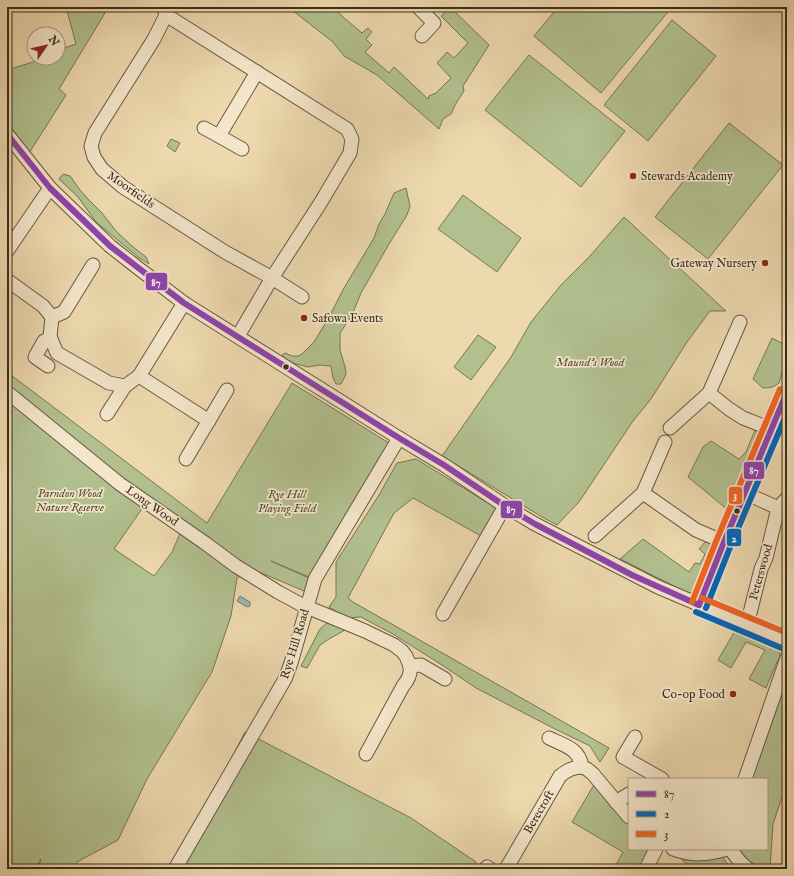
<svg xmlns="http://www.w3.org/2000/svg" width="794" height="876" font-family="'IM FELL English',serif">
  <rect width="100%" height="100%" fill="#eed9af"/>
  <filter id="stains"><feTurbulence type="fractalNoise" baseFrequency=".005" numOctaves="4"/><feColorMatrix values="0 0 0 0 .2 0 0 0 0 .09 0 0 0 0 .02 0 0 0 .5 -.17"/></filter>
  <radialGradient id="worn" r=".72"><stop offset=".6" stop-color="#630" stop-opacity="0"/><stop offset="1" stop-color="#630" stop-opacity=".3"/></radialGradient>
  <g fill="#b2c090" stroke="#767656" fill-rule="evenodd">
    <path d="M66,7H99L98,8L105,13L59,89L66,95L29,153L7,122V70L46,58H58V50L76,44Z"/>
    <path d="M288,7H334L343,17L362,33L368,28L372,32L366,39L372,45L365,52L389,73L394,67L428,99L429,96L436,93L451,78L437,63L447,52L454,58L468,43L441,16L446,12L443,8L444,7H450L489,45L463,86L464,91L455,105L451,114L443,119L439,129L377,75L344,56L333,42Z"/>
    <path d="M558,7H672L601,93L534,36Z"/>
    <path d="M672,20L716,56L648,141L604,105Z"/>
    <path d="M529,55L625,131L581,187L485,110Z"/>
    <path d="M729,123L783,165L708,259L655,217Z"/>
    <path d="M171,139L180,143L175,152L167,146Z"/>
    <path d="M63,174L70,176L80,190L88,199L102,213L116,231L132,246L146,257L149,264L138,257L96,222L78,197L59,179Z"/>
    <path d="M406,188L410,206L407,215L389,244L361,293L352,315L340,333V350L345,367L346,374L341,384H336L333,378L331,366L320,365L308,367L293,363L285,359L282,355L285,353L292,356H298L302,354L314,342L328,319L344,288L374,238L379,224L385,214L394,193Z"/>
    <path d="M463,195L521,238L497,272L438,229Z"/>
    <path d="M624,217L726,311H710L687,342L651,399L633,421L579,502L557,525L542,517L442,456L511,357L531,322L561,285L590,256Z"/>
    <path d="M478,335L496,347L471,380L454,367Z"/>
    <path d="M772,338L787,346V355L779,383C775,387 769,388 763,388L753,379Z"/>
    <path d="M7,372L207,523L292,383L389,443L309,577L271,561L311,579L304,591L252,569L237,578L231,616L212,672L147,779L118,840L77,862L74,869H38L41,859L35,868L36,869H7ZM146,503L182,529L172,552L154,576L114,549Z"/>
    <path d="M755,430L758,434V445L750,462L751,468L738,493L734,497L728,510L688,477L703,447L711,441L739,459L746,452Z"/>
    <path d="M416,459L498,509L481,536L413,498L394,513L348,598L353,602L609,748L600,762L590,746L553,728L476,688L442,665L393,634L361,617L347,618L329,607L336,597V562L379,495L397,463Z"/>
    <path d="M643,539L689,572L695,563L700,564L705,554L699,549L706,541C710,543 713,546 713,551C713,558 702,581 699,589L694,592L688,593L620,559Z"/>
    <path d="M328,622L345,630L329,639L320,645L307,668L301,666L320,629Z"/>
    <path d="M736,629L773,643L779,649L780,657L777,662L766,688L749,679L765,650L746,642L731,668L718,660Z"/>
    <path d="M787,674V799L782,797L773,824L770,869H757L741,856L737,849H767V779H749Z"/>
    <path d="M245,732L411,818L476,862L475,869H175Z"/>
    <path d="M595,783L629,826V849H650L641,869H614L623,852L572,822Z"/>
    <path d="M674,853L722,856L731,869H693Z"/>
  </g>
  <path fill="#9cb8b4" stroke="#758078" d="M240,596L250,602V606L247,607L237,601Z"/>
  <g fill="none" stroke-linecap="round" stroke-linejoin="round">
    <defs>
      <g id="minor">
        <path d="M167,7L165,11L166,15L154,39L95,133L91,146L94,157L102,169L123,187L225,252L272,278L302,297"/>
        <path d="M418,7L434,23L422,36"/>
        <path d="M166,15L347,129L352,139L350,153L321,202L272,278L238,336"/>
        <path d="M204,128L219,136"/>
        <path d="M7,134L50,188L110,246L138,268L184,303L399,438L444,465L505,506L535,524L658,587L787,642"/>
        <path d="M242,149L219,136L257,72"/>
        <path d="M7,251L50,188"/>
        <path d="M7,280L43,306L52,317L50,337L57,353L109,383L125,386L139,376L184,303"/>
        <path d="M52,317L64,312L93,265"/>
        <path d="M740,322L709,393L729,409L743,418L771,429"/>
        <path d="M48,366L35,357L44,341L51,339"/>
        <path d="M139,376L209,421"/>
        <path d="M7,392L120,484L205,543L236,566L278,592L302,605L365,631L394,645L402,651L406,656L410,666L421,665L445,679"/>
        <path d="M107,414L125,386"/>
        <path d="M670,428L709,393"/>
        <path d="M186,459L227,390"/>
        <path d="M643,493L696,530L724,542"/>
        <path d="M745,493L778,508"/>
        <path d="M595,536L643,493L665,442"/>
        <path d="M699,605L724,542L787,392"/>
        <path d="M750,613L761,569L766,558L778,508L787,498"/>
        <path d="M443,614L505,506"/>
        <path d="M635,737L623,757L662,779"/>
        <path d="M549,738C565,746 579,748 582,767L587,769L593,774L629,817"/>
        <path d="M366,754L403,686C408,680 411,675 410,666"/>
        <path d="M745,779L787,658"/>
        <path d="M616,802L629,794"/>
        <path d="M673,849C692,856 707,855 727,849"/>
        <path d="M730,849L741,863L748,869"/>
        <path d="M175,869L285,679L291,663L315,579L399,438"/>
        <path d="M485,869L487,867L490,869"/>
        <path d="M506,869L560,776C567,770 573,767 582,767"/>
        <path d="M646,869L656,849"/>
      </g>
    </defs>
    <use href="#minor" stroke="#685842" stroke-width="15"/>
    <use href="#minor" stroke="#f4e6cb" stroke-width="13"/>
    <defs>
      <g id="bus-1">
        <path d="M7,134L50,188L110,246L184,303L399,438L444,465L505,506L535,524L632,575L699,605"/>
        <path d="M699,605L724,542L787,392"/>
      </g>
      <g id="bus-2">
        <path d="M706,608L731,545L787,413"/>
        <path d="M696,612L784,649"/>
      </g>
      <g id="bus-3">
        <path d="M702,598L787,633"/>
        <path d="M692,602L717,539L780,389"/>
      </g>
    </defs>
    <use href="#bus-1" stroke="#f4e6cb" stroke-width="9"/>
    <use href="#bus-2" stroke="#f4e6cb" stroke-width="9"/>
    <use href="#bus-3" stroke="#f4e6cb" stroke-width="9"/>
    <use href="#bus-1" stroke="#8e44ad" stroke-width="6"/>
    <use href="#bus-2" stroke="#0065bd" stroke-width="6"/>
    <use href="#bus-3" stroke="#f26522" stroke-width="6"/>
  </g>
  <g fill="#8f2418" stroke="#f4e6cb" stroke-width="1.5">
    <circle cx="633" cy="176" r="4"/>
    <circle cx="765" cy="263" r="4"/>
    <circle cx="304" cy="318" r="4"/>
    <circle cx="733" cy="694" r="4"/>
  </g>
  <g fill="#3b2d1d" stroke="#f4e6cb" stroke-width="1.5">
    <circle cx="286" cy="367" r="3.5"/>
    <circle cx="737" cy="511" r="3.5"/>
  </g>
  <g text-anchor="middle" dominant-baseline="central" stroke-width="3.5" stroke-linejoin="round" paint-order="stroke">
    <g font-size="12" fill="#3b2d1d" stroke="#f4e6cb" text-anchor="start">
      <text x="641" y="176">Stewards Academy</text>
      <text x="757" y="263" text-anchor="end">Gateway Nursery</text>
      <text x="312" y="318">Safowa Events</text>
      <text x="725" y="694" text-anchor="end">Co-op Food</text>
    </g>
    <g font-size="12" fill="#3b2d1d" stroke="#f4e6cb">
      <text transform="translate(131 190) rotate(35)">Moorfields</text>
      <text transform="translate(152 506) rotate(35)">Long Wood</text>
      <text transform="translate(761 572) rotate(-74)">Peterswood</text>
      <text transform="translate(295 644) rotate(-73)">Rye Hill Road</text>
      <text transform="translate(539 812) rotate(-60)">Berecroft</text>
    </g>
    <g font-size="12" font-style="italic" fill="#534a34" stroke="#f4e6cb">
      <text x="590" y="362">Maund's Wood</text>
      <text x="70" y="493">Parndon Wood<tspan x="70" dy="14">Nature Reserve</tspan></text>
      <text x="287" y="494">Rye Hill<tspan x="287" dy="14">Playing Field</tspan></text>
    </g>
  </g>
  <g stroke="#f4e6cb" stroke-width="1.5">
    <rect x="145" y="272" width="23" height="19" rx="4" fill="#8e44ad"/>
    <rect x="743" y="461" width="22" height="19" rx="4" fill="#8e44ad"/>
    <rect x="728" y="486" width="15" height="19" rx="4" fill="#f26522"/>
    <rect x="500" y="500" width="23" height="19" rx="4" fill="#8e44ad"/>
    <rect x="726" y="528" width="16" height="19" rx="4" fill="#0065bd"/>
  </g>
  <g font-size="11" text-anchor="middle" font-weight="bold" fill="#fff">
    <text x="156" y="286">87</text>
    <text x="754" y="474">87</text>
    <text x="735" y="499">3</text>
    <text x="511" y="513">87</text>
    <text x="734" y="542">2</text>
  </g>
  <rect width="794" height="876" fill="none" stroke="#eed9af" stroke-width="24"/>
  <rect x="8" y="8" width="778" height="860" fill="none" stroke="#3b2d1d" stroke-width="2"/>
  <rect x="12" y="12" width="770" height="852" fill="none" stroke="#3b2d1d"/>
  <rect x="628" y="778" width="140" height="72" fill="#f4e6cb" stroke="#aa9c85"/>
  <rect x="636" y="791" width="20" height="6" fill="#8e44ad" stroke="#aa9c85"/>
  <text x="664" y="798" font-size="12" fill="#3b2d1d">87</text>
  <rect x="636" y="811" width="20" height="6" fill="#0065bd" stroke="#aa9c85"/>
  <text x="664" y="818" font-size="12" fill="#3b2d1d">2</text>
  <rect x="636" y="831" width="20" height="6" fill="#f26522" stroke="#aa9c85"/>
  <text x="664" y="838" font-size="12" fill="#3b2d1d">3</text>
  <g transform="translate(46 46) rotate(56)"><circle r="19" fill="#f4e6cb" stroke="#aa9c85"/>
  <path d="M0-3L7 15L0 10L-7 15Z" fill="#8f2418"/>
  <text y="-6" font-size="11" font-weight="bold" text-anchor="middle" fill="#3b2d1d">N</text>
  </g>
  <rect width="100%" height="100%" filter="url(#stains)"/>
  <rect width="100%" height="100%" fill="url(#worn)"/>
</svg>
